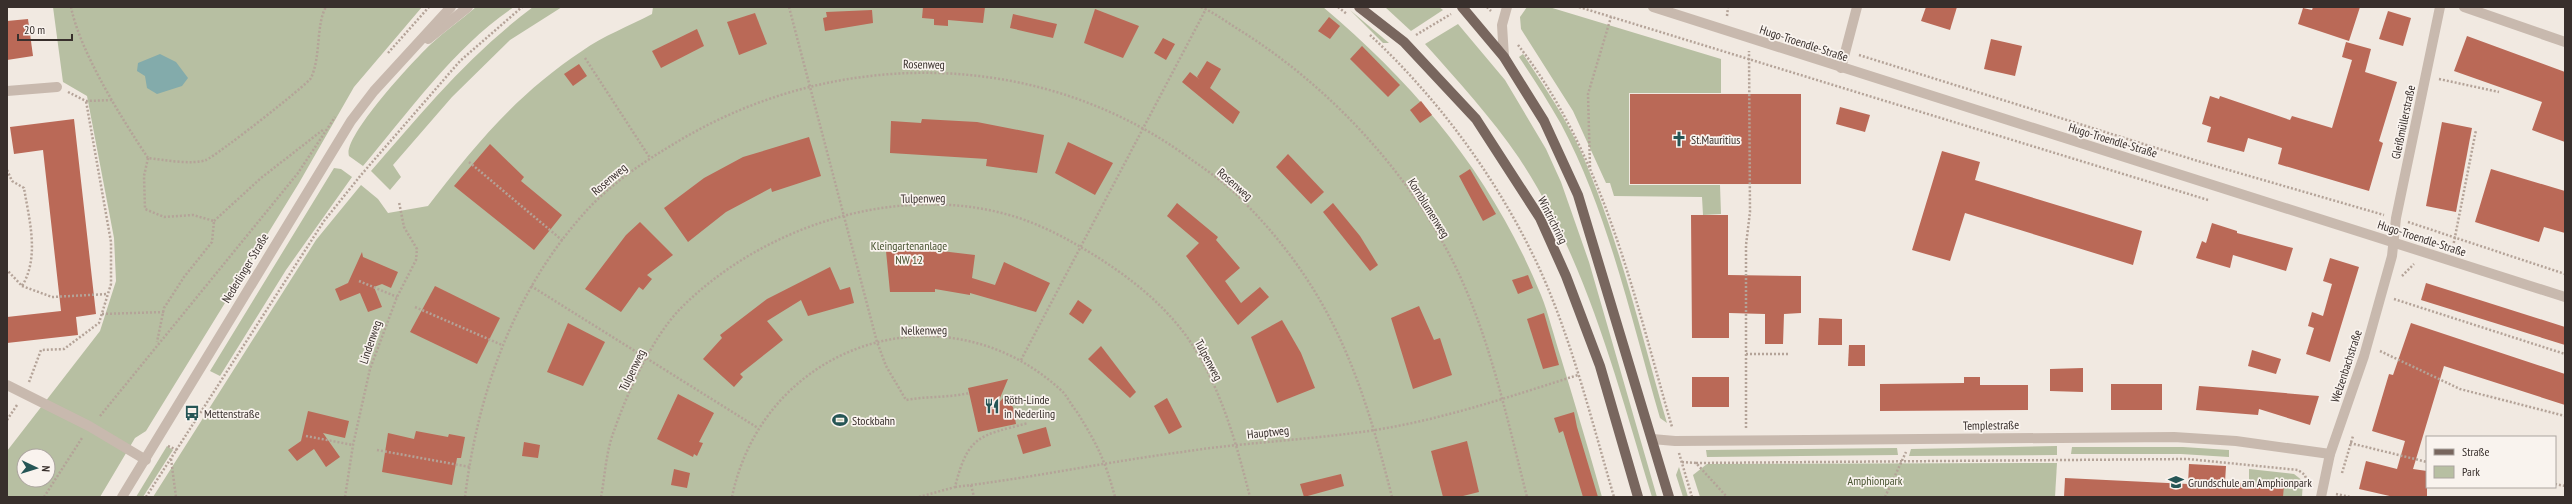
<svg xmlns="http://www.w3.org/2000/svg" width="2572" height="504" font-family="'PT Sans Narrow',sans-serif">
  <rect width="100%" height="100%" fill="#f1e9e1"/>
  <g fill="#b7bfa2" fill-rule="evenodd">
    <path d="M53,7H422L354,87L299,183L146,431L135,438L100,497H7V451L100,331L116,281L114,238L87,96L63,82ZM24,456H48V480H24Z"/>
    <path d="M476,7H514C457,44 407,114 363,166L349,156C342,137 415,59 431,44C445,31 461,20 476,7Z"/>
    <path d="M533,7H562L510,40L452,97L393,165L401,177L390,190L371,171C422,112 470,54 533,7Z"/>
    <path d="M653,7H1323C1419,88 1493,178 1541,295C1549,315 1554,337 1561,358C1575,404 1589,451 1602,497H153L316,240L361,185L378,199L388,213L428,206C475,145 517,94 582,51C603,36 629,26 652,14Z"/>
    <path d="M1385,7H1439L1443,10L1411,31Z"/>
    <path d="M1527,7H1549L1721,59V93H1629V185H1720L1721,214L1703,215L1702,197L1614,196L1610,183H1606L1573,111L1521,29L1520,17Z"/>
    <path d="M1350,10L1389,43H1383Z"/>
    <path d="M1458,24L1505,80L1546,149L1561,182L1589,262L1657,497H1652C1617,382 1586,259 1519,158C1491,117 1458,81 1425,44Z"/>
    <path d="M1523,54C1544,86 1566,118 1582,154C1619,239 1641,334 1667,423L1660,418C1632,322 1608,212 1561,124C1548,101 1534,79 1519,57Z"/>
    <path d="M334,168L341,169L352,177L286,270L220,376L210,371Z"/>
    <path d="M167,446L173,450L143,497H136Z"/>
    <path d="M2057,446V455L1909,456L1911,449Z"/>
    <path d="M2072,447H2183L2229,450V457L2181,454H2071Z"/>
    <path d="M1897,448L1898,455L1707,457L1706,450Z"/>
    <path d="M2057,463L2055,497H1700L1693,475L1707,464Z"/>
    <path d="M1679,467L1688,497H1683L1676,475Z"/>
    <path d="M2249,469L2294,474L2303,481L2302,497H2265L2249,483Z"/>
  </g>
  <path fill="#83abab" d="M160,54L176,62L188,78L182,86L157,94L147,88L145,76L137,71L138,63Z"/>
  <g fill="#ba6957">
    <path d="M923,7H985L983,23L948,20V26L934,25V19L922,18Z"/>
    <path d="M1926,7H1957L1950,30L1921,21Z"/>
    <path d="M2313,7H2360L2349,41L2298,24L2303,8L2312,10Z"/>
    <path d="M1095,9L1139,26L1123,58L1084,43Z"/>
    <path d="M872,10L873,23L825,31L823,18L827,17L826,12Z"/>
    <path d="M2388,11L2411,18L2403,46L2379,39Z"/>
    <path d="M755,13L767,44L739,55L727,22Z"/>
    <path d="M1013,14L1057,24L1053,38L1010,28Z"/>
    <path d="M1329,17L1340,26L1330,39L1318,31Z"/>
    <path d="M28,19L33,56L7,60V21Z"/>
    <path d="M697,29L704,46L661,68L652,51Z"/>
    <path d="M2467,36L2565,72V142L2532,130L2542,102L2454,71Z"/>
    <path d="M1163,38L1175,44L1166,60L1154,53Z"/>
    <path d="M1991,39L2022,46L2015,76L1984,69Z"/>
    <path d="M2346,42L2371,49L2365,72L2397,82L2379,141L2383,143L2369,191L2278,164L2282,148L2248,138L2244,152L2207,142L2211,127L2202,124L2210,96L2219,99L2220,96L2290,120L2292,116L2332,128L2352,60L2342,57Z"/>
    <path d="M1362,46L1400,85L1388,97L1350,59Z"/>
    <path d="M1207,61L1221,69L1210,88L1240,112L1233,124L1182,82L1190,72L1199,79L1197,77Z"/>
    <path d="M579,64L587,76L573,86L564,74Z"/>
    <rect x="1630" y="94" width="171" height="90"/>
    <path d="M1421,101L1432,115L1420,123L1410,110Z"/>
    <path d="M1840,107L1870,115L1865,132L1836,124Z"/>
    <path d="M74,119L96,314L76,317L78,335L7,343V317L61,311L43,150L14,154L10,127Z"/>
    <path d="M922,119L977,122L1044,135L1037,173L986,166L987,159L890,153L891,121L921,123Z"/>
    <path d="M2442,122L2472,128L2456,212L2426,206Z"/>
    <path d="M809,137L821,176L772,192L771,188L726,212L688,242L664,208L704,178L743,157Z"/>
    <path d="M1068,142L1113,163L1095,195L1055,173Z"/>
    <path d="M490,144L524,177L521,181L562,215L534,250L454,186Z"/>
    <path d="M1942,151L1980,162L1975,180L2142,231L2133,265L1965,213L1950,261L1912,250Z"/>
    <path d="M1288,154L1324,192L1311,204L1276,167Z"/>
    <path d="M1470,169L1496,214L1483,221L1459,176Z"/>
    <path d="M2491,169L2565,191V233L2544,227L2539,242L2475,222Z"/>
    <path d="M1177,203L1218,237L1216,240L1240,268L1225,281L1241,303L1260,287L1269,297L1238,325L1186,256L1199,243L1167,216Z"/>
    <path d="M1333,203L1360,236L1378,265L1370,271L1323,212Z"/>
    <path d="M1691,215H1728V275L1801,276V313L1784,314L1783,344H1765V314L1729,313V338H1692Z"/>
    <path d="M640,222L673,255L647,275L652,279L643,290L639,287L621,312L585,289L626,235Z"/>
    <path d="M2212,223L2237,231V233L2293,248L2286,271L2233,255L2230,268L2196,258L2202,241L2206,243Z"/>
    <path d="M924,249L975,255L972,278L995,285L1004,262L1050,283L1036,312L970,293V295L935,289V292H890L886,251Z"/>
    <path d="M362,252L363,257L398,272L391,288L382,284L374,287L382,307L368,312L360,293L340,301L335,289L348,283Z"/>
    <path d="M2330,258L2359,267L2330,362L2306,354L2314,328L2308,326L2312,312L2323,316L2332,284L2323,281Z"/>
    <path d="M830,267L840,290L850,287L854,303L808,316L801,300L767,321L783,340L740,374L743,377L734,387L703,359L722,338L720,335L767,299Z"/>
    <path d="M1528,275L1533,288L1518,294L1512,280Z"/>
    <path d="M2426,283L2565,327V345L2421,300Z"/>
    <path d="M435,286L500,318L477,364L410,332Z"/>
    <path d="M1078,300L1092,310L1083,324L1069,314Z"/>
    <path d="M1419,306L1434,340L1440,338L1452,375L1413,389L1391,318Z"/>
    <path d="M1544,313L1559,365L1543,369L1527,319Z"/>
    <path d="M1819,318L1842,319V345H1818Z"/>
    <path d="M1282,320L1301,353L1315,388L1277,403L1251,337Z"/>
    <path d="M568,323L605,342L583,386L547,372Z"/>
    <path d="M2411,323L2565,374V405L2444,366L2413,469L2427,471V497H2394L2359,489L2366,461L2397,469L2405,441L2372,431L2389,374L2393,375Z"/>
    <path d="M1849,345H1865V366H1848Z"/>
    <path d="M1101,346L1136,392L1130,398L1088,359Z"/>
    <path d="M2252,350L2281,359L2276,374L2248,366Z"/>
    <path d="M2083,368V392L2050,391V369Z"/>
    <rect x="1692" y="377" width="37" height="30"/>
    <path d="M1964,377H1980V385H2028V410L1880,411V384L1964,383Z"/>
    <path d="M1008,379L997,405L1003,398L1013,407L1016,424L978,432L968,388Z"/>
    <rect x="2111" y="384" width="51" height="26"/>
    <path d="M2199,386L2226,388L2319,396L2310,425L2259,409L2258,415L2196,410Z"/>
    <path d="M678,394L714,413L699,442L703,443L697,456L694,454L693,457L657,439Z"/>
    <path d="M1167,398L1182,427L1169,434L1154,406Z"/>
    <path d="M308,411L349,421L345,438L323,433L340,457L326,467L314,449L297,461L288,450L301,441Z"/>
    <path d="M1574,412L1577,427L1598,497H1583L1563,431L1559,433L1554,418Z"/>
    <path d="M1046,427L1051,446L1023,454L1017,435Z"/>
    <path d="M416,431L448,437L449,434L465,437L461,458H457L452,485L382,472L388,433L414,439Z"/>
    <path d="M1467,441L1479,492L1459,497H1443L1431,451Z"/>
    <path d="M524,442L540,445L538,458L522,456Z"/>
    <path d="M2189,464L2226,466L2225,482L2284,485L2283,497H2064L2065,478L2188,484Z"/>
    <path d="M674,469L690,473L687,488L671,485Z"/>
    <path d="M1341,474L1344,486L1304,497L1300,484Z"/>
  </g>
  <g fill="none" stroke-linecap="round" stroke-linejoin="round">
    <g stroke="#b4a398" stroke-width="2.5" stroke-dasharray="2 2" stroke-linecap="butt">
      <path d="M71,7C80,52 122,119 148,158C163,160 193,165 206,160C216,156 307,85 311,78C321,57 316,23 326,7"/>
      <path d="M789,7L877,342L886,366L906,400C927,396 948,398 969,393"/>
      <path d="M1201,7C1215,13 1228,23 1241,31C1337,91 1426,190 1469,297C1495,361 1510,430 1527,497"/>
      <path d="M1338,7L1347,14"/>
      <path d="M1487,7L1491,11"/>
      <path d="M1579,7L2208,200"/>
      <path d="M1727,16L1728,7"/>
      <path d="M1370,35C1441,101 1501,184 1541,272C1573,344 1592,422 1614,497"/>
      <path d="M1416,35L1451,14"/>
      <path d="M1518,45C1604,155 1634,296 1672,427"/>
      <path d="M388,53L429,7"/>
      <path d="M1859,55L2201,162L2384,215"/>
      <path d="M585,58L650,158"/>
      <path d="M2439,79L2499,92"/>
      <path d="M68,92L86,101L113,100"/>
      <path d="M148,158L144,176L145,209L164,217L193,215L214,221L212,242L184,277L164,308L157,342"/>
      <path d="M469,162L563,241"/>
      <path d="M1590,167L1588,94L1611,17"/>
      <path d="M7,170L12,181L24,188C29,219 40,257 22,286L7,270"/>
      <path d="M214,221L261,178L324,129"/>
      <path d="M2408,222L2565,274"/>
      <path d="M2453,247L2476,130"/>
      <path d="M2402,276L2414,264"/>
      <path d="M359,281L397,297"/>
      <path d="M22,286L52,297L108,294"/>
      <path d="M531,286L758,428"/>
      <path d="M2394,299L2565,354"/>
      <path d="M415,307L502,345"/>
      <path d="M102,314L164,312"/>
      <path d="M2380,351L2460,389L2565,416"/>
      <path d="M1746,354H1788"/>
      <path d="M1021,360L1206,9"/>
      <path d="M29,382L41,350L64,349L99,323L111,284V242L86,101"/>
      <path d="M100,416L298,173L335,117"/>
      <path d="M7,420L17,405"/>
      <path d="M1746,428V245L1750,212L1749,51"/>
      <path d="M306,436L353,445"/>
      <path d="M2350,443L2427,462"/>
      <path d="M168,446L177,450"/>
      <path d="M377,450L470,467"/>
      <path d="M1679,453L1692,497"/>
      <path d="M171,459L176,497"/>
      <path d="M1682,462L1696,463L1727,497"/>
      <path d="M1696,463L2188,459L2298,470L2305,475L2308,487"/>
      <path d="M2342,473L2353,436"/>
      <path d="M2555,484L2565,486"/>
      <path d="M971,485L974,497"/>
      <path d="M955,487C1031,478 1106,462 1182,452C1246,442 1311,440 1375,430C1444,419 1512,396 1578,375"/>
      <path d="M2336,494L2350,497"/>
      <path d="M44,497L82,438"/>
      <path d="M146,497L324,221L361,175L460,61L522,7"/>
      <path d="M345,497L353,445L370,369L397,297L416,260L417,249L404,227L399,202"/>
      <path d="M465,497C478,391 515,288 588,209C613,182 645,161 677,142C836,46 1041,48 1192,160C1211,173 1230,187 1246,204C1333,293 1362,379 1392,497"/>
      <path d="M601,497C605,476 606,451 614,431C627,393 652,338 680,309C763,225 901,181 1016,217C1047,227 1075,243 1102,260C1134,281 1164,305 1187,337C1220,384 1236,442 1250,497"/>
      <path d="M732,497C764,342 947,283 1063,392C1068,398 1072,406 1077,412C1097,444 1105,460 1115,497"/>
      <path d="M919,497L955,487C968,435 979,436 1028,423"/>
      <path d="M1885,497L1906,452"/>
    </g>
    <g stroke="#c8b9ae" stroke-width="10">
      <path d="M1653,7L2565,297"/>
      <path d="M2464,7L2565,42"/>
      <path d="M428,39L468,7"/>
      <path d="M1504,57L1502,25L1507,7"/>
      <path d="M1841,68L1857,7"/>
      <path d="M7,91L57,87"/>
      <path d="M7,385L89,426L146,460"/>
      <path d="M1652,439L1675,441L2174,437L2236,441L2330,454"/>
      <path d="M122,497L351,121L374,91L451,7"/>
      <path d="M2321,497L2330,454L2364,356L2392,256L2396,218L2440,7"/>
    </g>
    <g stroke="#78665e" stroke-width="10">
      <path d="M1359,7L1404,42L1476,119L1540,218L1566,276L1600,366L1638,497"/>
      <path d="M1462,7L1504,57L1544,121L1578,195L1669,497"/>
    </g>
  </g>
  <defs>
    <symbol id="church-bare" viewBox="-9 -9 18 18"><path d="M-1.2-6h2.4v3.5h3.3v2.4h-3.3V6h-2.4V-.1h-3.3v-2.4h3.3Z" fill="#255555" stroke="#f9f3ee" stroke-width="2.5" paint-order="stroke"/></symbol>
    <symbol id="restaurant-bare" viewBox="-9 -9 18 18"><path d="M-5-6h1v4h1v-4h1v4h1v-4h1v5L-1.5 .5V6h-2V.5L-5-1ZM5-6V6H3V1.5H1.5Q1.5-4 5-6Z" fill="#255555" stroke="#f9f3ee" stroke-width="2.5" paint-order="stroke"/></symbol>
    <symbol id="bus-bare" viewBox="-9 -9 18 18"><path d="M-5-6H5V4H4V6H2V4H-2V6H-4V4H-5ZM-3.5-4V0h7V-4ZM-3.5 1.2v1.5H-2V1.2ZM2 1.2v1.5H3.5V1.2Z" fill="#255555" stroke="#f9f3ee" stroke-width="2.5" paint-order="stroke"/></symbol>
    <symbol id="stadium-bare" viewBox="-9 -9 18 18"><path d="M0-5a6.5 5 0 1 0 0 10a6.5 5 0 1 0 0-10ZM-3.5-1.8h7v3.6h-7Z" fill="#255555" stroke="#f9f3ee" stroke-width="2.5" paint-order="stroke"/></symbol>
    <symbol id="school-bare" viewBox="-9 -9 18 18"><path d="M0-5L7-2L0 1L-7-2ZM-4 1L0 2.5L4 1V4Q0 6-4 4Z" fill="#255555" stroke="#f9f3ee" stroke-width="2.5" paint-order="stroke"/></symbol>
  </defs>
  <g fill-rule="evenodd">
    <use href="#church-bare" x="1668" y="128" width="22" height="22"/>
    <use href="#restaurant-bare" x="981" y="395" width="22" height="22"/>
    <use href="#bus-bare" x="181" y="402" width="22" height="22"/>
    <use href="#stadium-bare" x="829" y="409" width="22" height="22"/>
    <use href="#school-bare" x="2165" y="471" width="22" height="22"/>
  </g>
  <g text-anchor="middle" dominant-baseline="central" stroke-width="3.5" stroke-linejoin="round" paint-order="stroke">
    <g font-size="12" fill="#382f2c" stroke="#f9f3ee">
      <text transform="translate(1804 43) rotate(18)">Hugo-Troendle-Straße</text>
      <text transform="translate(924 64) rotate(1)">Rosenweg</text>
      <text transform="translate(2403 122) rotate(-78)">Gleißmüllerstraße</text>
      <text transform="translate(2113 140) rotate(17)">Hugo-Troendle-Straße</text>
      <text transform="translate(609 179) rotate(-40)">Rosenweg</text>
      <text transform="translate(1235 184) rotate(41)">Rosenweg</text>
      <text transform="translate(923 198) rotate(-1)">Tulpenweg</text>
      <text transform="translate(1429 208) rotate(58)">Kornblumenweg</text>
      <text transform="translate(1553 220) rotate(63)">Wintrichring</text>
      <text transform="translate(2422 238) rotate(18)">Hugo-Troendle-Straße</text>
      <text transform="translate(245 268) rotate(-59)">Nederlinger Straße</text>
      <text transform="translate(924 330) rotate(-1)">Nelkenweg</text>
      <text transform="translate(370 342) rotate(-71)">Lindenweg</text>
      <text transform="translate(1209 360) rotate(62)">Tulpenweg</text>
      <text transform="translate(2346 366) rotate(-72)">Welzenbachstraße</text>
      <text transform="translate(632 370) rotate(-64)">Tulpenweg</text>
      <text transform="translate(1991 425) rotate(-1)">Templestraße</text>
      <text transform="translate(1268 432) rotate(-6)">Hauptweg</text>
    </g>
    <g font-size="12" fill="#382f2c" stroke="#f9f3ee" text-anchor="start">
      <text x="1691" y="139">St.Mauritius</text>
      <text x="1004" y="399">Röth-Linde<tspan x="1004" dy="14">in Nederling</tspan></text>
      <text x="204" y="413">Mettenstraße</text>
      <text x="852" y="420">Stockbahn</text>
      <text x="2188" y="482">Grundschule am Amphionpark</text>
    </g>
    <g font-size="12" fill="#495432" stroke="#f9f3ee">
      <text x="909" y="245">Kleingartenanlage<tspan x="909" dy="14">NW 12</tspan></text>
      <text x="1875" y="480">Amphionpark</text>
    </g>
  </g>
  <rect width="2572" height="504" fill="none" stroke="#382f2c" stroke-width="16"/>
  <rect x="2426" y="436" width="130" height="52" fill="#f9f3ee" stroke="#aca5a0"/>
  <rect x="2434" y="449" width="20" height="6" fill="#78665e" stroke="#aca5a0"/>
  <text x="2462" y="456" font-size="12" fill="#382f2c">Straße</text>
  <rect x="2434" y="466" width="20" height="12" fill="#b7bfa2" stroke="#aca5a0"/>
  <text x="2462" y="476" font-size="12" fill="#382f2c">Park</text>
  <g transform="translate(36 468) rotate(94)"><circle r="19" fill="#f9f3ee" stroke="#aca5a0"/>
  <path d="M0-3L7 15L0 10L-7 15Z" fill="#255555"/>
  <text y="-6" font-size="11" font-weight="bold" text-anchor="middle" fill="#382f2c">N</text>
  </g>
  <path d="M18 34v6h54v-6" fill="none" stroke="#382f2c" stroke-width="2"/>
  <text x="24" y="34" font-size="12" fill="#382f2c" stroke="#f9f3ee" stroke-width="3" paint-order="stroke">20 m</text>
</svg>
